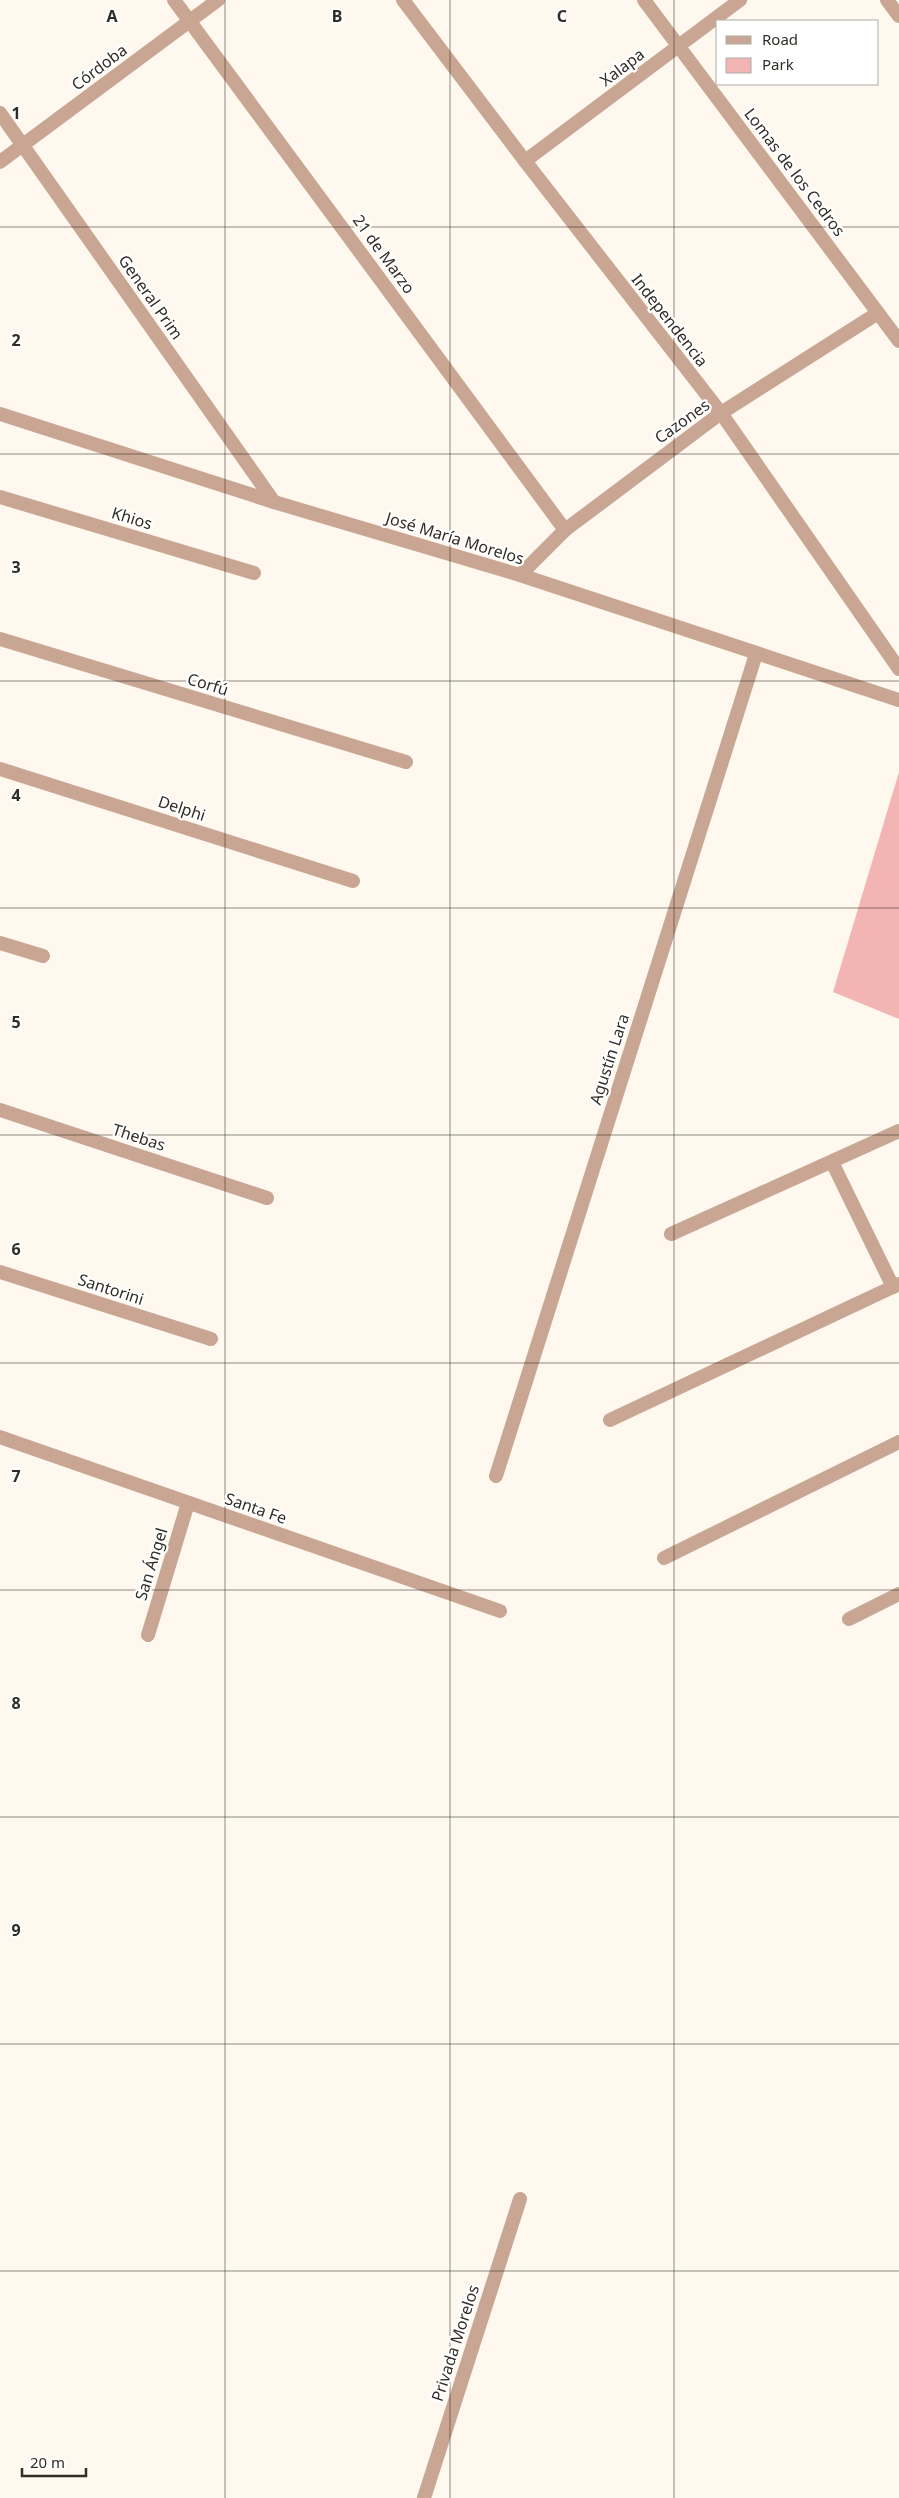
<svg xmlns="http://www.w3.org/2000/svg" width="899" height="2498" font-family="'Noto Sans',sans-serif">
  <rect width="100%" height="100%" fill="#fff8ee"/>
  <path fill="#f2b5b4" d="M899,772V1019L833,992Z"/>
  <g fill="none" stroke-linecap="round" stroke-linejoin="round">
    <g stroke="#c9a693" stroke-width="14">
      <path d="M174,0L565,530"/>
      <path d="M403,0L525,161L721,413L899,669"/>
      <path d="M644,0L899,341"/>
      <path d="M887,0L899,16"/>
      <path d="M0,113L274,502"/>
      <path d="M525,161L740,0"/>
      <path d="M0,162L218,0"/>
      <path d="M0,414L274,502L520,575L899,700"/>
      <path d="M0,497L254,573"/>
      <path d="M520,575L565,530L721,413L878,313"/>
      <path d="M0,639L406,762"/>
      <path d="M0,769L353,881"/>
      <path d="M0,943L43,956"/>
      <path d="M0,1110L267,1198"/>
      <path d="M832,1162L893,1287"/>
      <path d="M671,1234L899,1131"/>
      <path d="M0,1272L211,1339"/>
      <path d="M610,1420L899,1284"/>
      <path d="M0,1437L500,1611"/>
      <path d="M496,1476L756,654"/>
      <path d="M664,1558L899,1442"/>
      <path d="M849,1619L899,1594"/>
      <path d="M148,1635L188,1503"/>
      <path d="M424,2498L520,2199"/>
    </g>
  </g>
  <path fill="none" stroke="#302c26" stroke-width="1" stroke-opacity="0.55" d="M225,0V2498M450,0V2498M674,0V2498M0,227H899M0,454H899M0,681H899M0,908H899M0,1135H899M0,1363H899M0,1590H899M0,1817H899M0,2044H899M0,2271H899"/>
  <g text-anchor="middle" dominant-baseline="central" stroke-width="4.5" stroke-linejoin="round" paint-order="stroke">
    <g font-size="16" fill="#302c26" stroke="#fff">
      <text transform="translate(99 67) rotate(-37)">Córdoba</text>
      <text transform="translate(622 67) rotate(-37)">Xalapa</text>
      <text transform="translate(795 172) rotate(53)">Lomas de los Cedros</text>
      <text transform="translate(384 254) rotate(54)">21 de Marzo</text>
      <text transform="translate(151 297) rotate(55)">General Prim</text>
      <text transform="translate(670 320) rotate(52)">Independencia</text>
      <text transform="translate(682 421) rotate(-36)">Cazones</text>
      <text transform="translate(132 518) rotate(17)">Khios</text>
      <text transform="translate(455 538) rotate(17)">José María Morelos</text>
      <text transform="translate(208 684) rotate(17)">Corfú</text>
      <text transform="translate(182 808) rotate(18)">Delphi</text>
      <text transform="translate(609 1059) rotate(-72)">Agustín Lara</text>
      <text transform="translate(139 1137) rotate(18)">Thebas</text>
      <text transform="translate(111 1289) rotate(18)">Santorini</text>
      <text transform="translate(256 1508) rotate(19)">Santa Fe</text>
      <text transform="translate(151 1564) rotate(-73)">San Ángel</text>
      <text transform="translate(455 2343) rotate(-72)">Privada Morelos</text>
    </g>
  </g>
  <g font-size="16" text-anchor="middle" font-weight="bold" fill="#302c26" stroke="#fff" stroke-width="4.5" stroke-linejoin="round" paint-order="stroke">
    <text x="112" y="22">A</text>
    <text x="337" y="22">B</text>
    <text x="562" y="22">C</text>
    <text x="16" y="119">1</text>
    <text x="16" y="346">2</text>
    <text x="16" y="573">3</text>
    <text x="16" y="801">4</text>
    <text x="16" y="1028">5</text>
    <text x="16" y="1255">6</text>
    <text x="16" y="1482">7</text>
    <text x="16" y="1709">8</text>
    <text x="16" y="1936">9</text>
  </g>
  <rect x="716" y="20" width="162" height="65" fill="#ffffff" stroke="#acaba8"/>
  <rect x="726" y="36" width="25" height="8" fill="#c9a693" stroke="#acaba8"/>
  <text x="762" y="45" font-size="15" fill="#302c26">Road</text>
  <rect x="726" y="58" width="25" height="15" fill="#f2b5b4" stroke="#acaba8"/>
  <text x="762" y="70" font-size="15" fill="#302c26">Park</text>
  <path d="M22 2468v8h64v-8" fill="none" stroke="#302c26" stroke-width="2.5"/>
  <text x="30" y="2468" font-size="15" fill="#302c26" stroke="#ffffff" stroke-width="4" paint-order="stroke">20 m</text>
</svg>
